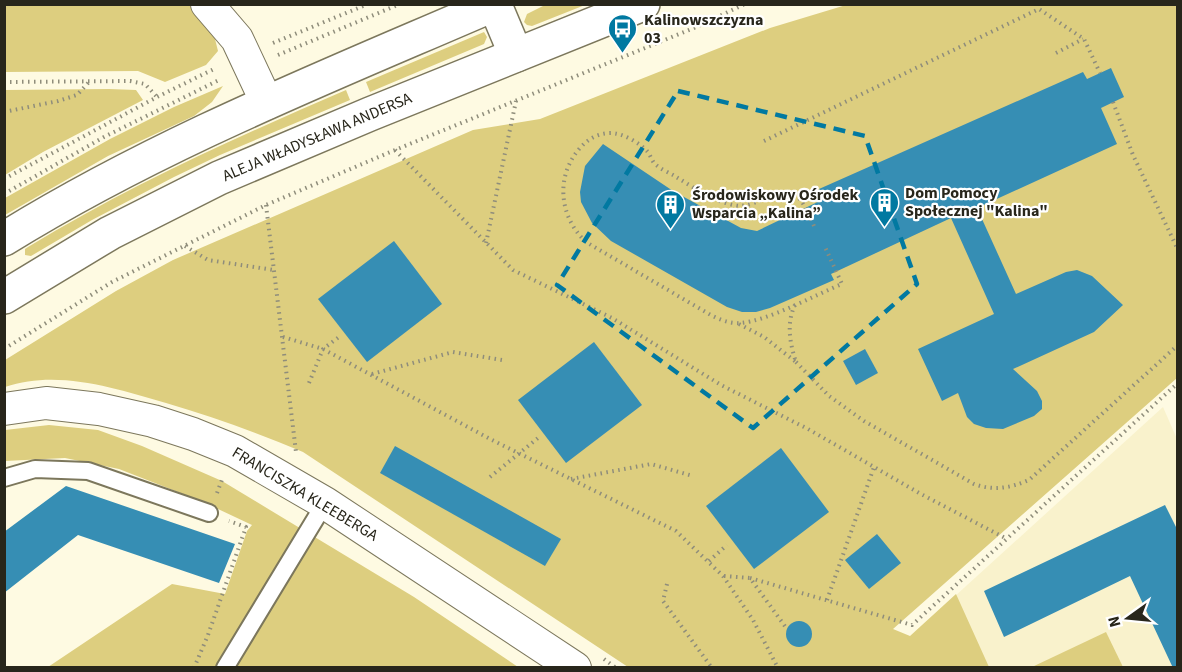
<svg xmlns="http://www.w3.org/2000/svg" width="1182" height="672" font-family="'Source Sans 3',sans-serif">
  <rect width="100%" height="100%" fill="#fefae2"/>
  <path fill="#f9f2cc" d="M1163,407L1177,439V667L876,668Z"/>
  <g fill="#ddce7f">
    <path d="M547,4H585V5L532,26L527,25L524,22L527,14Z"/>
    <path d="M4,5H189L213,31L218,51L206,65L165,82L138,71L5,72Z"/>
    <path d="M846,5H1177V378L893,629L910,636L956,594L989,667H628L303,452C258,433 213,417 166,403C115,388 57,369 5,387V360L116,291L173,260L473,130L540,119L770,28Z"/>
    <path d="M484,32L487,37L484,44L370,92L366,82Z"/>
    <path d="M223,86L212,102L194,116L108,156L5,215V198L110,139L174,107Z"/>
    <path d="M109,89L136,90L143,100L43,152L5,175V90Z"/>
    <path d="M346,90L350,100L220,155L174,177L92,220L31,256L25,255V249L28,247C130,185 237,137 346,90Z"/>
    <path d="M49,425L98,430L142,446L222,481L414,597L518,667H48L172,584L225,594L247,531L252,525L201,501L119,469L65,458L5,461V430Z"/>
    <path d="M1106,632L1123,667H1032Z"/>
  </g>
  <g fill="#368eb4">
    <path d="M1111,68L1124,97L1101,108L1117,144L977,208L1016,294L1066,272L1077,270L1092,276L1123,305L1094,332L1013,369L1037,391L1042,401V409L1034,416L1003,429L986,428L974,424L967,417L958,393L942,401L918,349L994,314L951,218L831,274L834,280L770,308L756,312H742L727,307L611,241L592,223L581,202L580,192L585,166L603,144L673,191L741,228L757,231L824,199L819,189L1083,72L1087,79Z"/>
    <path d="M394,241L442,304L367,362L318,299Z"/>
    <path d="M594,342L642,405L566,463L518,400Z"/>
    <path d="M865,349L878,373L856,385L843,361Z"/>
    <path d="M395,446L561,539L545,566L380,473Z"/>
    <path d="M781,448L829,512L754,569L706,506Z"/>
    <path d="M66,486L235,544L219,583L78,535L4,593V532Z"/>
    <path d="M1165,505L1178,531V668H1173L1130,576L1004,637L984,591Z"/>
    <path d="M877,534L901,563L869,589L845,560Z"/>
    <circle cx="799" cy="634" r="13"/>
  </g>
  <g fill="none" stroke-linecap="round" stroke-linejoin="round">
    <defs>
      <g id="service">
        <path d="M4,478L35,469L88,471L209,513"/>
        <path d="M225,668L325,503"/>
      </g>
      <g id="minor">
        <path d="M207,4L237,39L267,103"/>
        <path d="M4,409L46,403L99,409L153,421L193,434L235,451L325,503L575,668"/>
      </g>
      <g id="secondary">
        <path d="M495,5L516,55"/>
        <path d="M4,239C159,143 329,76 495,4"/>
        <path d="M4,297L110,233L219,178L370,114L643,4"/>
      </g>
    </defs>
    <use href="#service" stroke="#7c775c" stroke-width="20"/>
    <use href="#minor" stroke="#7c775c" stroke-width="34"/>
    <use href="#secondary" stroke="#7c775c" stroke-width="36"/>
    <g stroke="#8f8d7b" stroke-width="4" stroke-dasharray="1.5 4.5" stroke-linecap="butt">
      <path d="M273,43L368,4"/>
      <path d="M1056,53L1083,39"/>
      <path d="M278,55L400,4"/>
      <path d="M4,82L130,81L145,84L157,97"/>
      <path d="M1113,102L1133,155L1178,250"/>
      <path d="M4,112L58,101L77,95L89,82"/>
      <path d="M764,141L1039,9L1084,39L1100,73"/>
      <path d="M395,150L513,270L612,318L721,385L808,429L919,493L1007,539"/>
      <path d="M4,179L157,97L216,68"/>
      <path d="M4,194L104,137L221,79"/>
      <path d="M266,205L296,452"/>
      <path d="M814,226C799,193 797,186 761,200C754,203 746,206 739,206C715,203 693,187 673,175C667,172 659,168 654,163C651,159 650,154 647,151C640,143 622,133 611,133C598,133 588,139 580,148C555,176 559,217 586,242L709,314C718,319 730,324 740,323C768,321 815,295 842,284L825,247"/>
      <path d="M486,243L516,101"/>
      <path d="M185,246L208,260L274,270"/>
      <path d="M739,324L764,337L796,362C790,344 786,323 795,305"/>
      <path d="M283,337L323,349L492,440L676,531L723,576L753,620L778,668"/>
      <path d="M4,349L112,282L266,205L395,150L694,28L745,4"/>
      <path d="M796,362L829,396L864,421L974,484C994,491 1010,488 1029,480L1178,345"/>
      <path d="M372,374L453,352L502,360"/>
      <path d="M309,383L323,349L339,337"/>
      <path d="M490,477L538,438"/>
      <path d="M571,479L651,464L693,476"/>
      <path d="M217,493L223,477"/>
      <path d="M709,561L727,545"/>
      <path d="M724,576L750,578L787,629"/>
      <path d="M750,578L912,625L1178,383"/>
      <path d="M667,584L663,601L712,668"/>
      <path d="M827,600L874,467"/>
      <path d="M604,659L616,668"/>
      <path d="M194,668L208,635L246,527L229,521"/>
    </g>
    <use href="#service" stroke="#fff" stroke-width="16"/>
    <use href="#minor" stroke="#fff" stroke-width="32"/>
    <use href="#secondary" stroke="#fff" stroke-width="33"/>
  </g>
  <path fill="none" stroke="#0179a1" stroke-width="4.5" stroke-dasharray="12 8" stroke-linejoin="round" d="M678,91L865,136L917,284L753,428L557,285Z"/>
  <defs>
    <symbol id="bus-pin" viewBox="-11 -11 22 30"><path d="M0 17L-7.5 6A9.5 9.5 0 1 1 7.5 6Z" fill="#0179a1" stroke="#fff"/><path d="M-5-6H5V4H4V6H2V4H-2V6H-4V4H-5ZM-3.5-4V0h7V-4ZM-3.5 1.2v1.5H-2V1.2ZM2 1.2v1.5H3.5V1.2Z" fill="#fff"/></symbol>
    <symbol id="building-pin" viewBox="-11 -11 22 30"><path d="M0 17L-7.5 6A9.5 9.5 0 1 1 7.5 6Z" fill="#0179a1" stroke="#fff"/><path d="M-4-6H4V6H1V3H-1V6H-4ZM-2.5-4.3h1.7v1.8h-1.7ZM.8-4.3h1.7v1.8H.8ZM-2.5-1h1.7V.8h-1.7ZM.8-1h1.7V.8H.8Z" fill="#fff"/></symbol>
  </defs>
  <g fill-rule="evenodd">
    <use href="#bus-pin" x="606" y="12" width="33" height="45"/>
    <use href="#building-pin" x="868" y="186" width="33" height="45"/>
    <use href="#building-pin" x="654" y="188" width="33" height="45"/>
  </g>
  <g text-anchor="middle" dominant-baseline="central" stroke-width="4.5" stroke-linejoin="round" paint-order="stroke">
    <g font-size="16" font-weight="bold" fill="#28261b" stroke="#fff" text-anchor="start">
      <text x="644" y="20">Kalinowszczyzna<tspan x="644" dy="18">03</tspan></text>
      <text x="905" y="193">Dom Pomocy<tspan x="905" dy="18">Społecznej "Kalina"</tspan></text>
      <text x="692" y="195">Środowiskowy Ośrodek<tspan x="692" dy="18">Wsparcia „Kalina”</tspan></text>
    </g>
    <g font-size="16" fill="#28261b" stroke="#fff">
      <text transform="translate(317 137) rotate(-23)">ALEJA WŁADYSŁAWA ANDERSA</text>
      <text transform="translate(305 494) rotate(31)">FRANCISZKA KLEEBERGA</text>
    </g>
  </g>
  <rect width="1182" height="672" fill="none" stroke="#28261b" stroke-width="12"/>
  <g transform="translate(1128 618) rotate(255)" stroke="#ffffff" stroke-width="4.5" paint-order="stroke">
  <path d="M0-4.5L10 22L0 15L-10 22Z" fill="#28261b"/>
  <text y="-9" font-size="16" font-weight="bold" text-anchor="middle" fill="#28261b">N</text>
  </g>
</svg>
